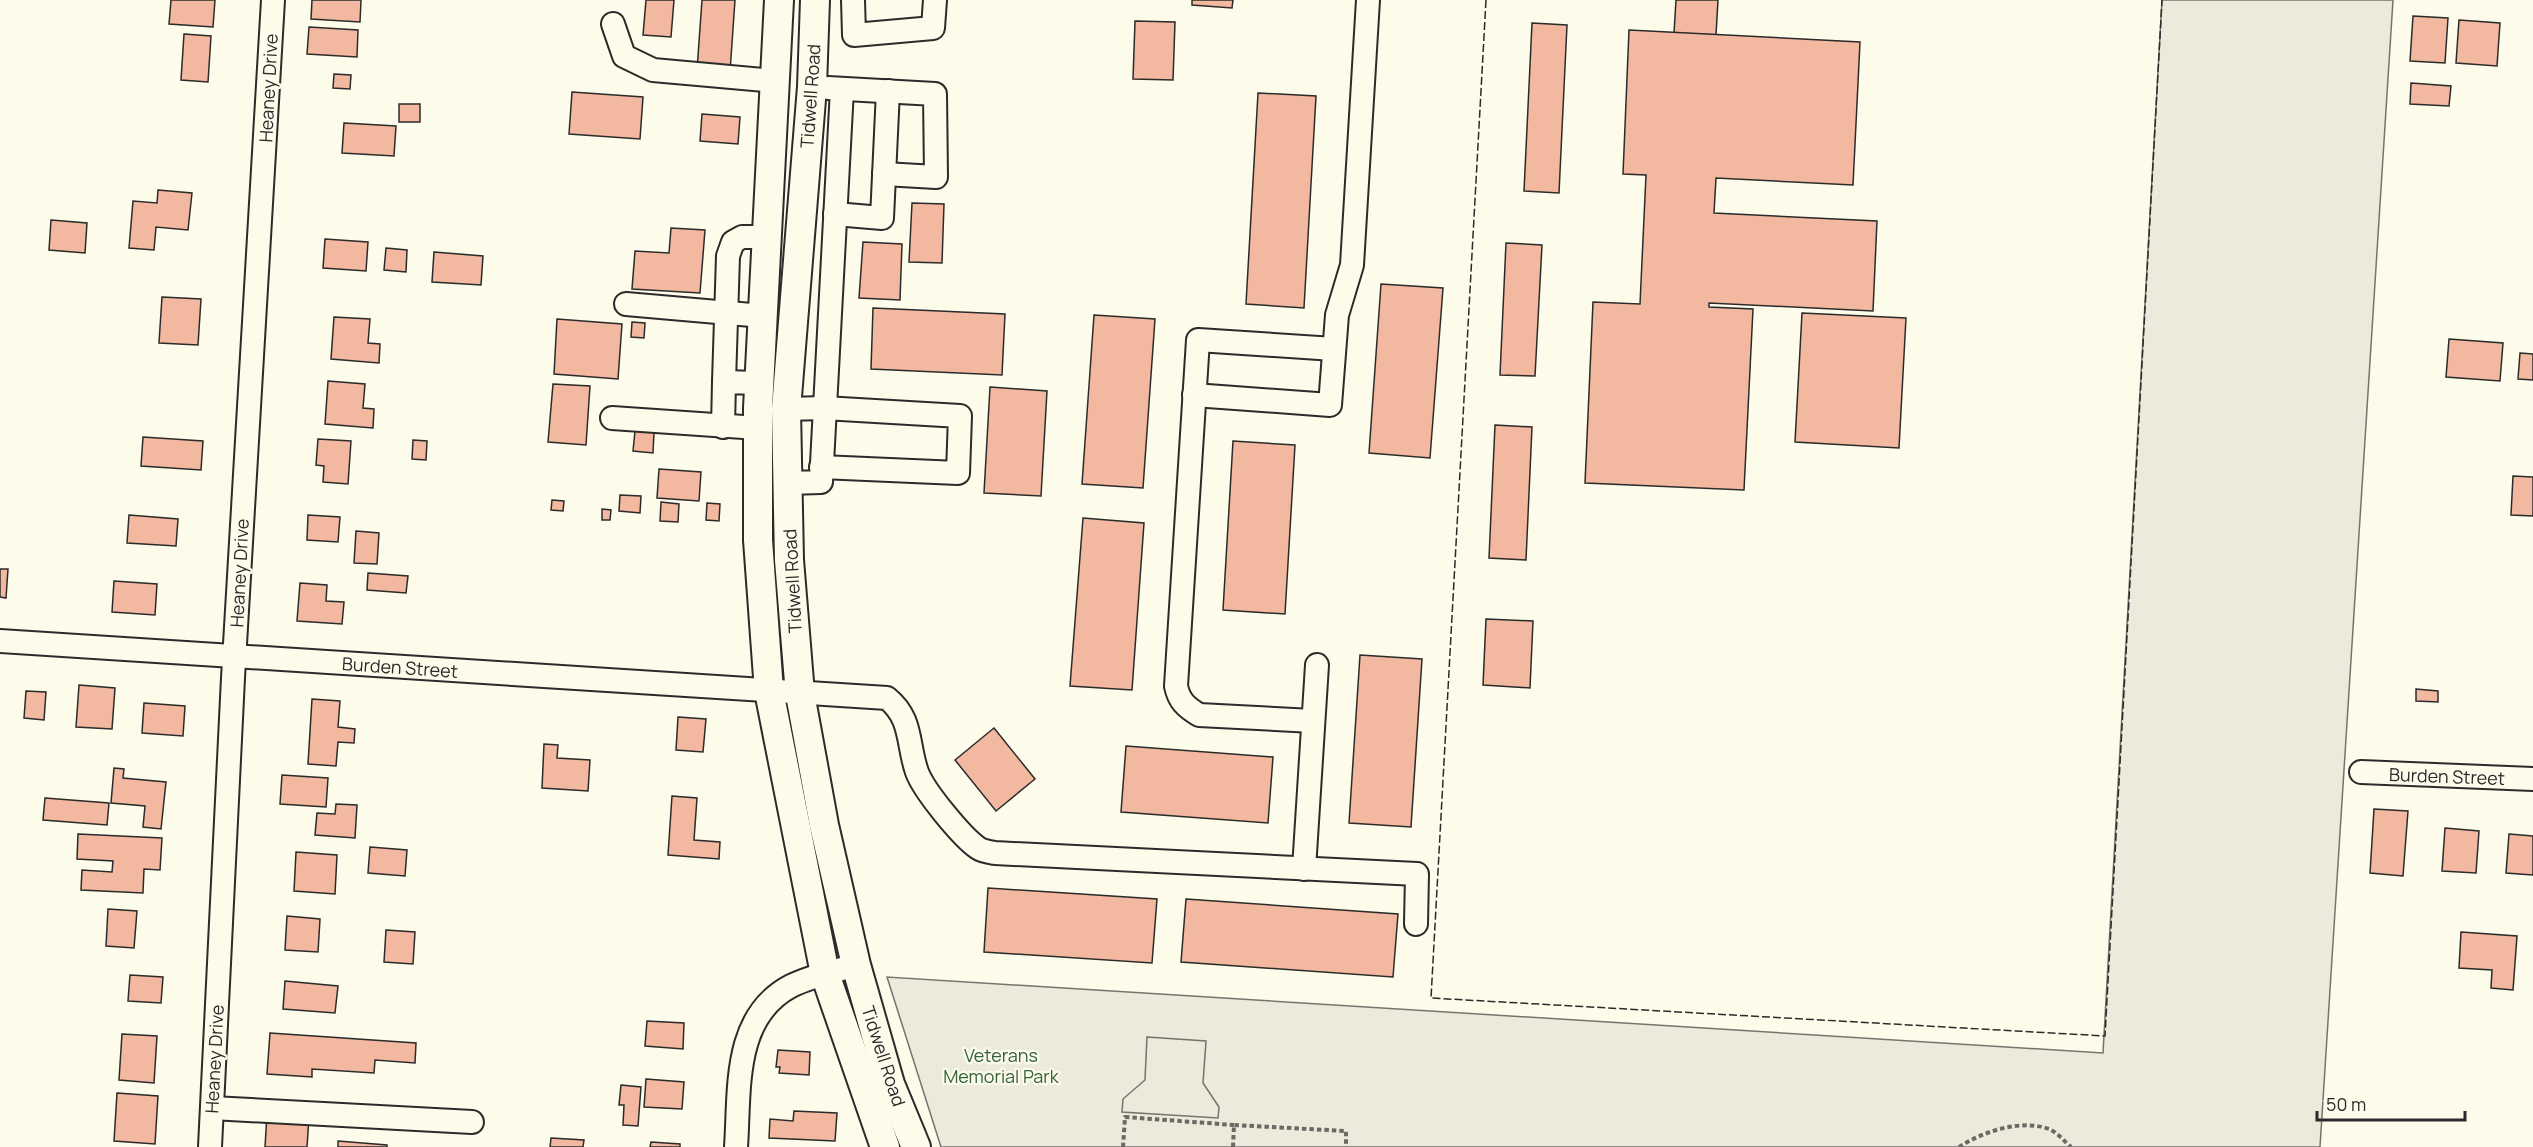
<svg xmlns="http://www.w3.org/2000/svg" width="2533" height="1147" font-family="Manrope,sans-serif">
  <rect width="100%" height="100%" fill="#fdfbea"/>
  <path fill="#ecebdb" stroke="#74746e" stroke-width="1.5" d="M2162,0H2393L2320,1147H941L887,977L2103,1053Z"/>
  <path fill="#eceadb" stroke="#74746e" stroke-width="1.5" d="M1147,1037L1206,1041L1203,1083L1219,1107L1218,1118L1122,1112L1123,1099L1145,1080Z"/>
  <g fill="#f2b8a0" stroke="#2b2b2b" stroke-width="1.5">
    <path d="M171,0H215L213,27L169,24Z"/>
    <path d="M312,0H361L360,22L311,19Z"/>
    <path d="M646,0H674L671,37L643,35Z"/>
    <path d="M702,0H735L730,72L697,70Z"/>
    <path d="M1192,0H1233L1232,8L1192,5Z"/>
    <path d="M1676,0H1718L1716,35L1674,33Z"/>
    <path d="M2413,16L2448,18L2445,63L2410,61Z"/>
    <path d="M2459,20L2500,23L2497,66L2456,63Z"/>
    <path d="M1135,21L1175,22L1173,80L1133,79Z"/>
    <path d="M1532,23L1567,25L1559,193L1524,191Z"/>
    <path d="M309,27L358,30L357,57L307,54Z"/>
    <path d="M1629,30L1860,42L1853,185L1716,178L1714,213L1877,221L1873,311L1709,303V307L1753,309L1744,490L1585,483L1593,302L1640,304L1646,175L1623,174Z"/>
    <path d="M184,34L211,36L208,82L181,80Z"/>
    <path d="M334,74L351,75L350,89L333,88Z"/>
    <path d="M2411,83L2451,86L2449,106L2410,104Z"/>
    <path d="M572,92L643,97L640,139L569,134Z"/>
    <path d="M1258,93L1316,96L1304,308L1246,304Z"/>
    <rect x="399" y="104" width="21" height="18"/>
    <path d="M702,114L740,117L738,144L700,141Z"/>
    <path d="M344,123L396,126L394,156L342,153Z"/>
    <path d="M158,190L192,193L188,230L156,227L154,250L129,248L133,201L157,203Z"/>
    <path d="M912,203L944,204L942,263L909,262Z"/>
    <path d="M51,220L87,223L85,253L49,250Z"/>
    <path d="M671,228L705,230L700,293L632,289L635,251L669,253Z"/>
    <path d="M325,239L368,242L366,271L323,268Z"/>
    <path d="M863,242L902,244L900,300L859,298Z"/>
    <path d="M1506,243L1542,245L1535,376L1500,375Z"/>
    <path d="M386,248L407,250L406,272L384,270Z"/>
    <path d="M434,252L483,256L481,285L432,282Z"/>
    <path d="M1381,284L1443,288L1430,458L1369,453Z"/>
    <path d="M162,297L201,299L198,345L159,343Z"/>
    <path d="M873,308L1005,314L1002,375L871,369Z"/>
    <path d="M1802,313L1906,318L1899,448L1795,442Z"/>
    <path d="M1094,315L1155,319L1143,488L1082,484Z"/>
    <path d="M334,317L370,319L368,343L380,344L379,363L331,359Z"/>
    <path d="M557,319L622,324L618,379L554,374Z"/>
    <path d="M632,322L645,323L644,338L631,337Z"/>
    <path d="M2449,339L2503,343L2500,381L2446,377Z"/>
    <path d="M2520,353L2533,354V380L2518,379Z"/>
    <path d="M328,381L365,384L363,408L374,409L373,428L325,424Z"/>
    <path d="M553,384L590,386L586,445L548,442Z"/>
    <path d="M990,387L1047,391L1041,496L984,493Z"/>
    <path d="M1495,425L1532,427L1526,560L1489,558Z"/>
    <path d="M635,431L654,432L653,453L633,451Z"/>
    <path d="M143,437L203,441L201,470L141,466Z"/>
    <path d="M318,439L351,441L348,484L323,482L324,466L316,465Z"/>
    <path d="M413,440L427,441L426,460L412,459Z"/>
    <path d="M1233,441L1295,445L1285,614L1223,610Z"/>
    <path d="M659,469L701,472L699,501L657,498Z"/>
    <path d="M2513,476L2533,477V516L2511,515Z"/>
    <path d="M620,495L641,496L640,513L619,511Z"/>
    <path d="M552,500L564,501L563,511L551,510Z"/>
    <path d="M661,502L679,504L678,522L660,521Z"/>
    <path d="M707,503L720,504L719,521L706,520Z"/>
    <path d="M602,509L611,510L610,520H602Z"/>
    <path d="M129,515L178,519L176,546L127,543Z"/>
    <path d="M308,515L340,517L338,542L307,540Z"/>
    <path d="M1083,518L1144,523L1132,690L1070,686Z"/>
    <path d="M356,531L379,533L377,564L354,563Z"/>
    <path d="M0,569H8L6,598L0,597Z"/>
    <path d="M368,573L408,576L406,593L367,590Z"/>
    <path d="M114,581L157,584L155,615L112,612Z"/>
    <path d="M300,583L327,585L326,601L344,602L342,624L297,621Z"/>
    <path d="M1486,619L1533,621L1530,688L1483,685Z"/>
    <path d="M1360,655L1422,659L1411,827L1349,823Z"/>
    <path d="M79,685L115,688L112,729L76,727Z"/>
    <path d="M2416,689L2438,691V702L2416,701Z"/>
    <path d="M26,691L46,692L44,720L24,718Z"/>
    <path d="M312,699L340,701L338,727L355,729L354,743L338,742L336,766L308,764Z"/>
    <path d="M144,703L185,706L183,736L142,733Z"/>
    <path d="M678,717L706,719L703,752L676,750Z"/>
    <path d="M994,728L1035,779L996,811L955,760Z"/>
    <path d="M544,744L558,745L557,758L590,760L588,791L542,788Z"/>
    <path d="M1126,746L1273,757L1268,823L1121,812Z"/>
    <path d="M114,768L124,769L123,778L166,782L161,829L143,827L145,806L111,803Z"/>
    <path d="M282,775L328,778L326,807L280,804Z"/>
    <path d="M672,796L697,798L694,840L720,842L719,859L668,855Z"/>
    <path d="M45,798L109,803L107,825L43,820Z"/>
    <path d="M336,804L357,805L355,838L315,835L317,813L335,814Z"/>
    <path d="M2374,809L2408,811L2403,876L2370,873Z"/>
    <path d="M2445,828L2479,831L2476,873L2442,871Z"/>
    <path d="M78,834L162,838L160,870L144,869L143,893L81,890L82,870L112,872L113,861L77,859Z"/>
    <path d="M2509,834L2533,836V875L2506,873Z"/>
    <path d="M370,847L407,850L405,876L368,873Z"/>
    <path d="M296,852L337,855L335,894L294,891Z"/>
    <path d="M988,888L1157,899L1152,963L984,952Z"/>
    <path d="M1186,899L1398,914L1393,977L1181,962Z"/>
    <path d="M108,909L137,911L134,948L106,946Z"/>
    <path d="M287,916L320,919L318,952L285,950Z"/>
    <path d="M386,930L415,932L413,964L384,962Z"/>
    <path d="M2461,932L2517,936L2513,990L2491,988L2492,970L2459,968Z"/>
    <path d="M130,975L163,977L161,1003L128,1001Z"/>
    <path d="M285,981L338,986L335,1013L283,1009Z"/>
    <path d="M647,1021L684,1023L683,1049L645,1046Z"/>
    <path d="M270,1033L416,1043L415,1063L375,1060L374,1073L312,1069V1077L267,1074Z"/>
    <path d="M122,1034L157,1036L154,1083L119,1080Z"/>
    <path d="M778,1050L810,1052L809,1075L779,1073L780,1067H776Z"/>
    <path d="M646,1079L684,1082L682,1109L644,1107Z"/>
    <path d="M621,1085L641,1087L638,1126L623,1125L624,1105H619Z"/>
    <path d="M117,1093L158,1096L155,1144L114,1141Z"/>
    <path d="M794,1111L837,1113L835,1141L769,1138L770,1119L793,1121Z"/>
    <path d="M267,1114L309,1117L307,1147H265Z"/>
    <path d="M551,1138L584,1140L583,1147H550Z"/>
    <path d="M338,1141L387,1145V1147H338Z"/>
    <path d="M651,1142L680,1144V1147H650Z"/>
  </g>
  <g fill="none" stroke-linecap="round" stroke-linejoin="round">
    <defs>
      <g id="minor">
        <path d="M853,0L854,35L933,28L935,0"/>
        <path d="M613,24L624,56L653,70L775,81"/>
        <path d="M828,88L935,94L936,177L884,174"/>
        <path d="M835,214L882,218L888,91"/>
        <path d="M626,304L763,316"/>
        <path d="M724,382L728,256L733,242L742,237H767"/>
        <path d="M1194,395L1330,405L1337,315L1352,265L1368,0"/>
        <path d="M786,409L824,408L960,416L958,473L821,467"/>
        <path d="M612,418L758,428"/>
        <path d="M723,427L724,382L759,383"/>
        <path d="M788,483L821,482L842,89"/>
        <path d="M0,641L887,698C913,719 907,744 917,772C924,791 962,837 978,848C982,851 989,852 995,853L1417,874L1416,924"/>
        <path d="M1313,721L1199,715C1186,707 1179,701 1176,686L1198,340L1334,349"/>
        <path d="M2361,772L2533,779"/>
        <path d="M1304,869L1317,665"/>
        <path d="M212,1108L472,1122"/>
        <path d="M210,1147L233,678L273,0"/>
        <path d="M736,1147C740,1091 732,1017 791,986C811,976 835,971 856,965"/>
      </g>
      <g id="major">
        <path d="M779,0L758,408V540L769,691L825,974L885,1147"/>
        <path d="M815,0L812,87L786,409L789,560L800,694L824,825L856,965L890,1084L916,1147"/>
      </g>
    </defs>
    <use href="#minor" stroke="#2b2b2b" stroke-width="26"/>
    <use href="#major" stroke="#2b2b2b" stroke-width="32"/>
    <g stroke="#6a6964" stroke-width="4" stroke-dasharray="4.5 3" stroke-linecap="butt">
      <path d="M1123,1147L1125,1117L1234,1125"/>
      <path d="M1233,1147L1234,1125L1346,1131V1147"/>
      <path d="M1959,1147C1984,1131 2021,1119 2049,1129C2057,1132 2065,1142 2071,1147"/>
    </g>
    <use href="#minor" stroke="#fdfbea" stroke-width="22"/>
    <use href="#major" stroke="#fdfbea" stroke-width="28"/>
    <path stroke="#2b2b2b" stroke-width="1.5" stroke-dasharray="8 3" stroke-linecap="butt" d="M1486,0L1431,998L2105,1036L2162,0"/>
  </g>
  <g text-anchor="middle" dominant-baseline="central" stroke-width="4.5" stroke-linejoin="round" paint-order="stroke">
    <g font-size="18" fill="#2b2b2b" stroke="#fdfbea">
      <text transform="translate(268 88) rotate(-87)">Heaney Drive</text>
      <text transform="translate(810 96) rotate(-86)">Tidwell Road</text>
      <text transform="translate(239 573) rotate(-87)">Heaney Drive</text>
      <text transform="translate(792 581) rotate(-93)">Tidwell Road</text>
      <text transform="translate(400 667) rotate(4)">Burden Street</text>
      <text transform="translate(2447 776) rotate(2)">Burden Street</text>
      <text transform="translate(884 1056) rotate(72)">Tidwell Road</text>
      <text transform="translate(214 1059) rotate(-87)">Heaney Drive</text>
    </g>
    <g font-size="18" fill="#34623c" stroke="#fdfbea">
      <text x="1001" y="1055">Veterans<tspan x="1001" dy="21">Memorial Park</tspan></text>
    </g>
  </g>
  <path d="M2317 1111v9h148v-9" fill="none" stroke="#2b2b2b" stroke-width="3"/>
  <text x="2326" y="1111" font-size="18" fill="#2b2b2b" stroke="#fdfbea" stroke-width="4.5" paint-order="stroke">50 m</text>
</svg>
